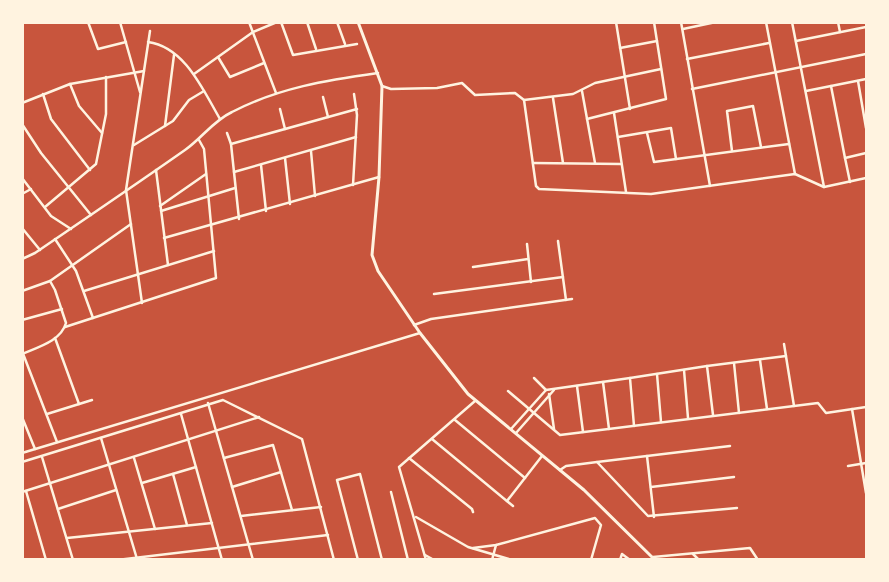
<svg xmlns="http://www.w3.org/2000/svg" width="889" height="582" font-family="Raleway,sans-serif">
  <rect width="100%" height="100%" fill="#c8553d"/>
  <g fill="none" stroke-linecap="round" stroke-linejoin="round">
    <g stroke="#fff3e0" stroke-width="2.5">
      <path d="M88,22L98,49L126,42"/>
      <path d="M120,22L140,92"/>
      <path d="M249,22L276,93"/>
      <path d="M281,22L293,55L357,44"/>
      <path d="M307,22L316,49"/>
      <path d="M337,22L345,44"/>
      <path d="M616,22L630,109"/>
      <path d="M681,22L710,186"/>
      <path d="M766,22L795,174"/>
      <path d="M792,22L824,187L866,178"/>
      <path d="M838,22L840,32"/>
      <path d="M683,29L716,22"/>
      <path d="M796,41L866,27"/>
      <path d="M148,42C185,47 203,90 220,119"/>
      <path d="M620,48L657,41"/>
      <path d="M218,57L230,77L264,63"/>
      <path d="M687,59L769,43"/>
      <path d="M194,74L253,32L277,22"/>
      <path d="M858,81L866,128"/>
      <path d="M70,84L79,106L102,133"/>
      <path d="M382,86L391,89L437,88L462,83L475,95L515,93L524,100L573,94L595,83L661,69"/>
      <path d="M831,86L845,158"/>
      <path d="M692,89L866,54"/>
      <path d="M582,91L595,163"/>
      <path d="M806,91L866,79"/>
      <path d="M43,94L51,119L90,170"/>
      <path d="M323,97L328,117"/>
      <path d="M553,98L563,163"/>
      <path d="M524,100L536,186L539,189L651,194L795,174L824,187"/>
      <path d="M22,103L70,84L144,71"/>
      <path d="M280,109L285,129"/>
      <path d="M614,113L626,192"/>
      <path d="M587,119L666,99L654,22"/>
      <path d="M22,124L41,153L91,215"/>
      <path d="M165,126L174,55"/>
      <path d="M227,133L231,144L239,219"/>
      <path d="M647,133L654,162L789,144"/>
      <path d="M618,137L671,128L676,159"/>
      <path d="M231,144L357,109"/>
      <path d="M134,145L173,121L189,100L204,91"/>
      <path d="M311,151L315,196"/>
      <path d="M732,151L727,111L753,106L761,147"/>
      <path d="M285,158L290,204"/>
      <path d="M533,163L621,164"/>
      <path d="M261,165L266,211"/>
      <path d="M156,170L168,265"/>
      <path d="M234,172L356,137"/>
      <path d="M22,178L51,216L71,229"/>
      <path d="M850,182L845,158L866,153"/>
      <path d="M353,185L357,115L354,94"/>
      <path d="M22,194L31,189"/>
      <path d="M160,206L206,174"/>
      <path d="M45,207L96,164L106,114V77"/>
      <path d="M161,211L235,188"/>
      <path d="M22,228L40,250"/>
      <path d="M164,238L379,177"/>
      <path d="M55,239L76,271L93,318"/>
      <path d="M558,241L566,300"/>
      <path d="M527,244L531,282"/>
      <path d="M22,259L35,253C85,219 135,185 185,150C202,138 213,121 232,112C278,88 327,80 378,73"/>
      <path d="M473,267L528,259"/>
      <path d="M22,291L50,281L131,224"/>
      <path d="M84,291L214,251"/>
      <path d="M434,294L563,277"/>
      <path d="M142,303L126,190L150,31"/>
      <path d="M22,320L62,309"/>
      <path d="M414,325L431,319L572,299"/>
      <path d="M65,327L216,278L204,149L199,140"/>
      <path d="M55,338L79,404"/>
      <path d="M784,344L794,406"/>
      <path d="M22,351L57,442"/>
      <path d="M22,354C38,347 61,341 66,323L55,290L50,281"/>
      <path d="M760,360L767,409"/>
      <path d="M734,363L739,413"/>
      <path d="M684,370L688,418"/>
      <path d="M657,374L661,422"/>
      <path d="M534,378L546,390"/>
      <path d="M603,382L609,429"/>
      <path d="M577,386L583,432"/>
      <path d="M508,391L560,435L818,403L826,413L866,407"/>
      <path d="M549,394L554,429"/>
      <path d="M208,403L253,560"/>
      <path d="M852,409L866,493"/>
      <path d="M47,414L92,400"/>
      <path d="M181,414L222,560"/>
      <path d="M713,415L707,366L786,356"/>
      <path d="M22,417L35,449"/>
      <path d="M455,420L525,478"/>
      <path d="M634,426L630,378L707,366"/>
      <path d="M511,429L546,390L630,378"/>
      <path d="M516,433L554,390"/>
      <path d="M101,438L137,559"/>
      <path d="M432,439L513,506"/>
      <path d="M22,453L420,333"/>
      <path d="M647,456L654,517"/>
      <path d="M42,457L73,560"/>
      <path d="M134,458L155,529"/>
      <path d="M224,458L273,445L292,510"/>
      <path d="M409,458L472,509L473,512"/>
      <path d="M22,462L223,400L302,439L334,560"/>
      <path d="M597,462L648,516L737,508"/>
      <path d="M848,466L866,463"/>
      <path d="M560,470L566,466L597,462L730,446"/>
      <path d="M173,474L187,525"/>
      <path d="M142,483L196,467"/>
      <path d="M232,487L281,472"/>
      <path d="M651,487L734,477"/>
      <path d="M26,491L46,560"/>
      <path d="M22,492L259,417"/>
      <path d="M391,492L408,560"/>
      <path d="M507,501L542,456"/>
      <path d="M58,509L116,490"/>
      <path d="M241,516L321,507"/>
      <path d="M416,517L468,547L512,560"/>
      <path d="M67,538L212,523"/>
      <path d="M473,548L496,545L595,518L601,525L591,560"/>
      <path d="M693,554L699,560"/>
      <path d="M425,555L434,560"/>
      <path d="M653,557L750,548L758,560"/>
      <path d="M117,560L328,535"/>
      <path d="M358,560L337,480L360,474L382,560"/>
      <path d="M426,560L399,467L475,401"/>
      <path d="M492,560L496,545"/>
      <path d="M620,560L622,554L630,560"/>
    </g>
    <path stroke="#fff3e0" stroke-width="3" d="M358,22L382,86L379,177L372,255L378,271L420,333L468,394L584,490L655,560"/>
  </g>
  <rect width="889" height="582" fill="none" stroke="#fff3e0" stroke-width="48"/>
</svg>
